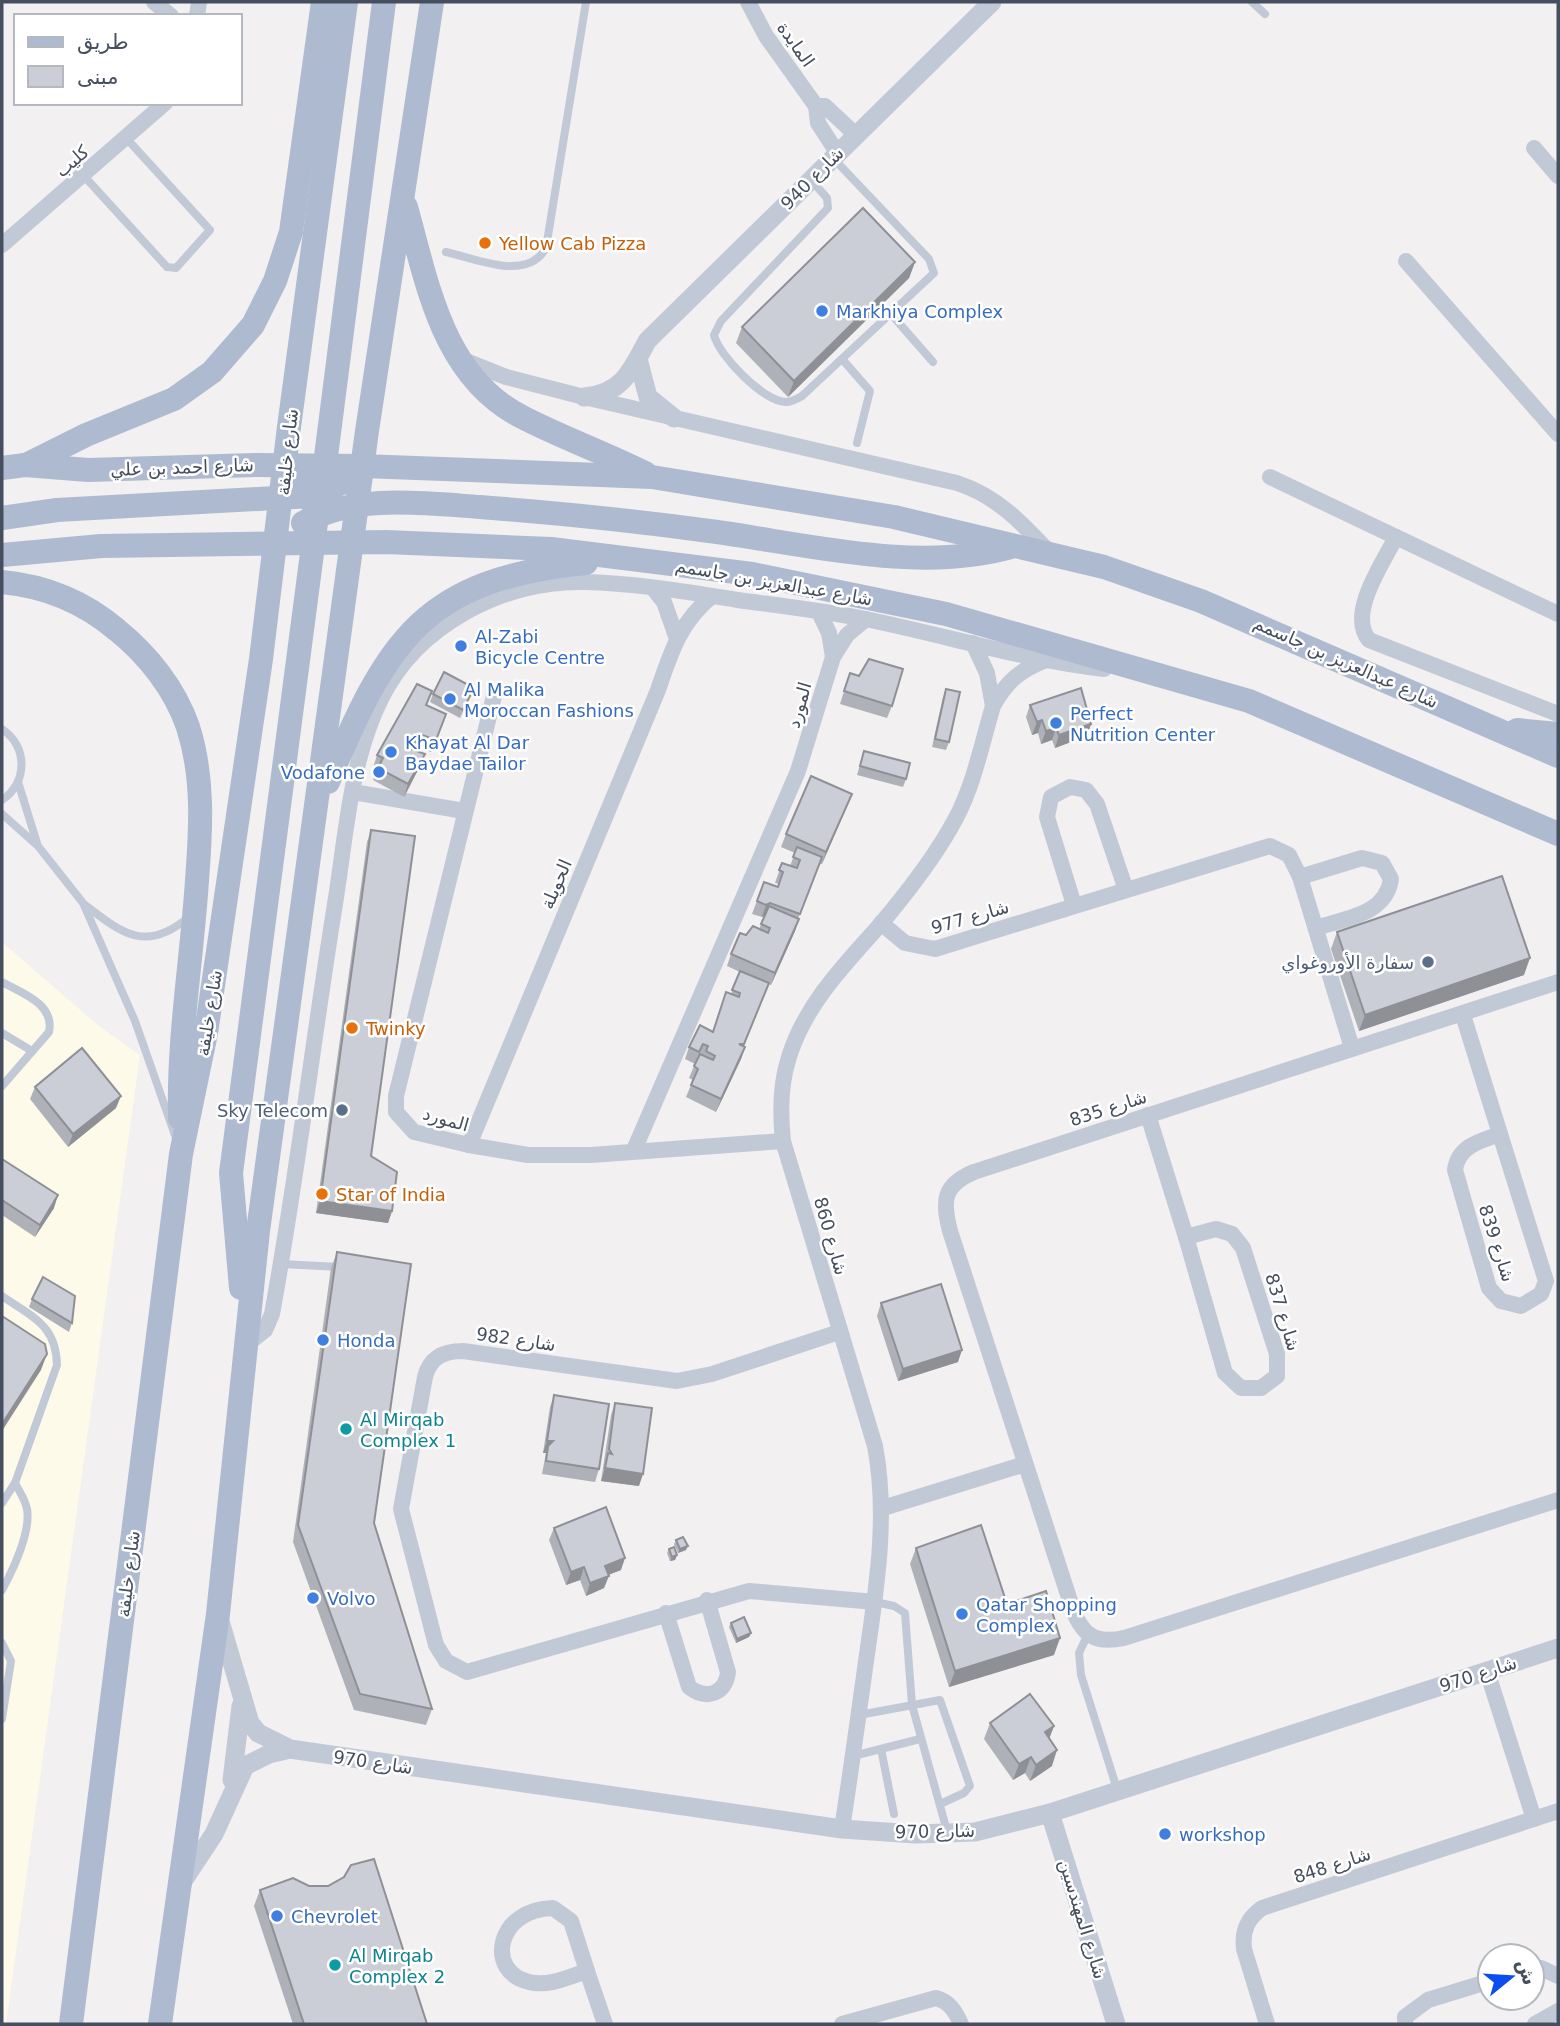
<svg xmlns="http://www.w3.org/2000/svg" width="1560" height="2026" font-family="'DejaVu Sans',Vazirmatn,sans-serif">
  <rect width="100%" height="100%" fill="#f2f0f0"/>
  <path fill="#fdfae9" d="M2,942L98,1025L140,1055L6,2024H2Z"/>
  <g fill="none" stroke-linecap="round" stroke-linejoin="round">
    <g stroke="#c2c9d6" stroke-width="8">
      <path d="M1252,2L1265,14"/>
      <path d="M84,176L167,267L176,268L210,230L127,139"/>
      <path d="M811,180L827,198L828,208L721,321L714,335C719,356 763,401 786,402C792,402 797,399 802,396L934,273L929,259L833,158"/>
      <path d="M446,252C477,259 527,282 546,248L586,2"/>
      <path d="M891,314L933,362"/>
      <path d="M842,359L870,391L857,443"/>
      <path d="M2,729C28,746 28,783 2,800"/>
      <path d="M18,782L37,843"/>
      <path d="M2,814L38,846L83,903L135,1021L177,1141"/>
      <path d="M85,905C123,934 146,953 189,917"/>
      <path d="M2,982C22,993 55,1004 49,1032L2,1086"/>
      <path d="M2,1033L32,1051"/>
      <path d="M281,1264L340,1267"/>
      <path d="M2,1296C32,1317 56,1324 57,1365L15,1483L2,1503"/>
      <path d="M2,1590C13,1570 31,1532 27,1509C25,1499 19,1491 15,1483"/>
      <path d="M875,1602L894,1606L905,1613L912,1705L947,1831"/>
      <path d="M1087,1636L1079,1653L1081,1675L1117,1789"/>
      <path d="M2,1643L11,1661L2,1719"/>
      <path d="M859,1715L940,1700L970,1786L964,1793L940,1804"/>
      <path d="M881,1749L894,1814"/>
      <path d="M853,1756L920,1739"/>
    </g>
    <g stroke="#c2c9d6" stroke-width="16">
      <path d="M154,2L171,16"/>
      <path d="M748,2L766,36L816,106L818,123L838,154"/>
      <path d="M197,16L199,2"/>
      <path d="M816,106H825L856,135"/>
      <path d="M1534,148L1558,176"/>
      <path d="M2,245L165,103"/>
      <path d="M1406,261L1558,434"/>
      <path d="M461,359L506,377L584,397L957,483C997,496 1022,523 1050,553"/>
      <path d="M1270,477L1558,614"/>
      <path d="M1396,537C1383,563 1347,614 1369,640L1558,714"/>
      <path d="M653,588L664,602L676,636"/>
      <path d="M819,612L829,633L833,657"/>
      <path d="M973,643L987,673L993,706"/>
      <path d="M494,696L396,1096V1112L414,1132L469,1145L528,1155H591L783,1141"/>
      <path d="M353,792L464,811"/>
      <path d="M1300,877L1362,858L1382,863L1391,879C1386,915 1345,918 1316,928"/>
      <path d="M1074,905L1047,817L1051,797L1070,787L1086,790L1097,804L1126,890"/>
      <path d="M881,923L905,943L935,949L1270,846L1289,855L1300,877L1352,1048"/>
      <path d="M1558,982L974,1172C943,1185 942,1201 950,1231L1073,1610C1083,1636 1096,1644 1124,1638L1558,1500"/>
      <path d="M1463,1015L1500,1134"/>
      <path d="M1148,1115L1186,1237"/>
      <path d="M1500,1134L1546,1281L1541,1294L1521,1306L1501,1301L1489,1288L1455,1170C1458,1146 1480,1141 1500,1134Z"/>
      <path d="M469,1145L658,690C671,652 680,622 712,596"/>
      <path d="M634,1150L798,771L833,657L847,635L866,619"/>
      <path d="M1216,1229L1232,1234L1243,1248L1277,1354V1376L1261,1388H1241L1225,1373L1186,1237Z"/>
      <path d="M839,1332L712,1374L677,1381L463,1351C444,1351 430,1357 425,1377L401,1509L436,1645L446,1661L467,1672L749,1591L875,1602"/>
      <path d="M245,1346L265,1330L272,1314C297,1178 313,1040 335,904C346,836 350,761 381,699C417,625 504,580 584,582C635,583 687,592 738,600C782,606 826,611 870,620C948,636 1025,660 1104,669"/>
      <path d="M883,1508L1025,1464"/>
      <path d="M666,1613L689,1687C707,1701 726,1693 728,1672L707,1600"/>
      <path d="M1487,1671L1534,1819"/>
      <path d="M842,1829C851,1770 859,1712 867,1654C877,1585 888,1515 875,1446L783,1141C780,1113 780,1084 789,1057C805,1005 844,965 879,926C907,893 936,856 956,818C974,784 982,743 993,706C1006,682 1020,670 1046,660"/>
      <path d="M553,1908L571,1921L587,1971C569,1977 548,1987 529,1982C485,1972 496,1909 553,1908Z"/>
      <path d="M1532,1969L1541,1968L1558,1976"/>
      <path d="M587,1971L605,2024"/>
      <path d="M842,2024L936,1998C950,2002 955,2011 961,2024"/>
      <path d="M1267,2024L1244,1949C1242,1931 1247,1919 1262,1908L1558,1811"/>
      <path d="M1405,2024V2017L1428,2000L1490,1981"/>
      <path d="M1535,2024L1558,2011"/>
    </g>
    <g stroke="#c2c9d6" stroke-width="19">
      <path d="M638,359L648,397L674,418"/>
      <path d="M584,397C621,394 631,372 647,341L992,2"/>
      <path d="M219,1618L250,1723L258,1733L290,1749L842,1829L916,1834L975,1832L1050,1813L1558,1648"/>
      <path d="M232,1780L241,1706"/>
      <path d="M1050,1813L1116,2024"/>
      <path d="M181,1884L214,1834L245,1766L269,1754L290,1749"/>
    </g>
    <g stroke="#aebad0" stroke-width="24">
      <path d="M406,207C428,286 443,378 524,418C563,438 605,453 645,473"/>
      <path d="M26,465L86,435L174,399L212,372L253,325L275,281L291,232L323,2"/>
      <path d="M2,468L25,465L88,470L255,465L362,466L652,477L894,517L1104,567L1201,601L1558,756"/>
      <path d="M323,480L384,2"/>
      <path d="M2,518L57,510L312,496L344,482L362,466"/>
      <path d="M303,523C355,494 422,503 480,507C559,513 638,521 717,532C810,545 920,573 1011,547"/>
      <path d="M2,555L101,546L386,542L551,549L752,574L946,614L1249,701L1558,834"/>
      <path d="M2,582C45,586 84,602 117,630C148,655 175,689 188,727C204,777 201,829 197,880C192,959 178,1038 180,1118"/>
      <path d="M1517,730L1558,734"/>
      <path d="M328,782C388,640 423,579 586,563"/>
      <path d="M241,1288L231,1173L317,515L306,484L285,466"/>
      <path d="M71,2024L181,1154L206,1033L261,659L289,427L346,2"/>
      <path d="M160,2024L218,1614L258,1231L367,431L432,2"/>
    </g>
  </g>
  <g fill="#afb1b8">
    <path d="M915,262L909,278L788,397L736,343L742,327Z"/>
    <path d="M850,673L859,676L892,706L887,718L840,704Z"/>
    <path d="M474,688L460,718L430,702L433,694Z"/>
    <path d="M946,689L949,742L946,750L932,747L943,697Z"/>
    <path d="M427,705L446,714L431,752L415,746L413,749L420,766L404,797L373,780L377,770L373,768L377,755Z"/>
    <path d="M1030,705L1091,724L1087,736L1055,748L1052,740L1041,744L1038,733L1032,735L1026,717Z"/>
    <path d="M864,751L906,779L903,787L857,775Z"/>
    <path d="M847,806L822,864H819L798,919L795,931L771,985L768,984L744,1046L745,1047L741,1059L716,1112L686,1097L693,1080L689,1078L695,1064L685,1059L689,1047L713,1031L731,994L740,972L727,966L731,954L746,935L759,929L765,916L762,917L752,914L764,882L778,887L779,884L775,883L782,863L790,866L795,853L781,847L786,834Z"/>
    <path d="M371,830V1156L392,1211L388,1223L316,1213L367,842Z"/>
    <path d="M1337,932L1524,975L1359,1031L1331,949Z"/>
    <path d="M35,1087L116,1108L68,1147L30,1099Z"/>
    <path d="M2,1159L54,1208L35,1237L2,1215Z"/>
    <path d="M337,1252L374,1523L432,1709L426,1725L354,1710L293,1542L331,1268Z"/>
    <path d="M32,1299L72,1323L69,1332L29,1307Z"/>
    <path d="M881,1303L958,1362L898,1381L877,1316Z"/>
    <path d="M554,1395L599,1469L595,1482L542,1474L546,1453H543L550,1407Z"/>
    <path d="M615,1403L639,1486L601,1481L611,1415Z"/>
    <path d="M554,1528L621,1570L608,1575L604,1588L586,1596L580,1580L566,1585L549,1540Z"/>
    <path d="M676,1540L686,1550L678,1553L674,1544Z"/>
    <path d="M916,1548L1007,1604L1054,1655L949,1687L910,1564Z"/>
    <path d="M669,1549L677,1555L675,1560L670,1561L667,1553Z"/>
    <path d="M731,1623L751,1633L749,1637L736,1643L729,1627Z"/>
    <path d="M990,1723L1054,1726L1049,1738L1052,1766L1030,1781L1025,1773L1013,1780L984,1739Z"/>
    <path d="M260,1890L427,2024H293L254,1906Z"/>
  </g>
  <g fill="#8e9096">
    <path d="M915,262L909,278L788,397L794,381Z"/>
    <path d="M1042,720L1038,733L1032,735L1037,722Z"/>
    <path d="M1091,724L1087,736L1055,748L1059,735Z"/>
    <path d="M1056,728L1052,740L1041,744L1046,731Z"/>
    <path d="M425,754L420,766L404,797L408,784Z"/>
    <path d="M852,794L847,806L822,864L826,852Z"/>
    <path d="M770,903L765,915L762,917L766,905Z"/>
    <path d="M799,919L795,931L771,985L775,973Z"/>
    <path d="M1530,958L1524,975L1359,1031L1365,1015Z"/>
    <path d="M745,1047L741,1059L716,1112L721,1099Z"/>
    <path d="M121,1096L116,1108L68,1147L73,1134Z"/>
    <path d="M58,1195L54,1208L35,1237L40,1225Z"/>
    <path d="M320,1201L392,1211L388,1223L316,1213Z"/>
    <path d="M962,1350L958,1362L898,1381L903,1369Z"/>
    <path d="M47,1354L41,1370L2,1431V1424Z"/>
    <path d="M547,1441H553L548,1446L546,1453H543Z"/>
    <path d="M605,1468L643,1474L639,1486L601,1481Z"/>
    <path d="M688,1546L686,1550L678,1553L680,1549Z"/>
    <path d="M677,1555L675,1560L670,1561L672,1557Z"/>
    <path d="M625,1558L621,1570L600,1578L605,1566Z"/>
    <path d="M584,1567L580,1580L566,1585L571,1572Z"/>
    <path d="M609,1576L604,1588L586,1596L590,1583Z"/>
    <path d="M751,1633L749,1637L736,1643L737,1639Z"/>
    <path d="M1060,1638L1054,1655L949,1687L955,1671Z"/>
    <path d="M1054,1726L1048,1742L1045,1732Z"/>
    <path d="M1057,1750L1052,1766L1030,1781L1036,1765Z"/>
    <path d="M1031,1757L1025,1773L1013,1780L1019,1764Z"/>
  </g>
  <g fill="#cbced6" stroke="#8e9096" stroke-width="2">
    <path d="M863,208L915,262L794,381L742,327Z"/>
    <path d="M869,659L903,669L892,706L844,691L850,673L859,676Z"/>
    <path d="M444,672L474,688L463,710L433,694Z"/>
    <path d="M417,684L432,691L426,705L446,714L436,740L419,734L411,749L425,754L408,784L378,768L383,758L377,755Z"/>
    <path d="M1081,688L1091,724L1059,735L1056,728L1046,731L1042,720L1037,722L1030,705Z"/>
    <path d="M946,689L960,692L949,742L935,739Z"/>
    <path d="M864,751L910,763L906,779L860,766Z"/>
    <path d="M811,776L852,794L826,852L786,834Z"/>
    <path d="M371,830L415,836L371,1156L397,1172L392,1211L320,1201Z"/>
    <path d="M797,847L822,857L800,914L770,903L766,905L757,901L764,882L778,887L783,872L779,870L782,863L797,868L800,860L793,857Z"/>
    <path d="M1502,876L1530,958L1365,1015L1337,932Z"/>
    <path d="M769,906L799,919L775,973L731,954L740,933L746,935L753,926L768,933L770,928L761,924Z"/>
    <path d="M740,971L769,983L744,1044H739L745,1047L721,1099L691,1085L698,1069L694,1066L700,1054L713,1060L715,1056L706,1051L708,1046L703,1044L699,1052L689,1047L700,1025L713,1032L726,992L739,997L740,993L732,990Z"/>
    <path d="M82,1048L121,1096L73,1134L35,1087Z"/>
    <path d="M2,1159L58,1195L40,1225L2,1200Z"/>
    <path d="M337,1252L411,1264L374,1523L432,1709L360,1694L298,1525Z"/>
    <path d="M43,1277L75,1296L72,1323L32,1299Z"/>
    <path d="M941,1284L962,1350L903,1369L881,1303Z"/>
    <path d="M2,1316L45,1344L47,1354L2,1424Z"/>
    <path d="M554,1395L609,1404L599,1469L546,1461L548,1446L553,1441H547Z"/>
    <path d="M615,1403L652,1408L643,1474L605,1468L608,1453L612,1454L609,1449Z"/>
    <path d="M606,1507L625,1558L605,1566L609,1576L590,1583L584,1567L571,1572L554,1528Z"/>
    <path d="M981,1525L1007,1604L1046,1591L1060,1638L955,1671L916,1548Z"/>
    <path d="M683,1537L688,1546L680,1549L676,1540Z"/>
    <path d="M674,1547L677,1555L672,1557L669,1549Z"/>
    <path d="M744,1617L751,1633L737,1639L731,1623Z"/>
    <path d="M1030,1694L1054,1726L1045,1732L1057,1750L1036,1765L1031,1757L1019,1764L990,1723Z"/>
    <path d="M374,1859L427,2024H304L260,1890L293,1878L309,1886H328L344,1877L351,1865Z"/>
  </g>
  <g fill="#e8710a" stroke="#fff" stroke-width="2.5">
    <circle cx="485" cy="243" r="7"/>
    <circle cx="352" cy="1028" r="7"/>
    <circle cx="322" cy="1194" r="7"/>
  </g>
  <g fill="#3f7fe0" stroke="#fff" stroke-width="2.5">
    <circle cx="822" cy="311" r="7"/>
    <circle cx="461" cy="646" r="7"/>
    <circle cx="450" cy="699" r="7"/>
    <circle cx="1056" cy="723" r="7"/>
    <circle cx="391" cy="752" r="7"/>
    <circle cx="379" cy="772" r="7"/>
    <circle cx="323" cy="1340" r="7"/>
    <circle cx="313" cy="1598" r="7"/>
    <circle cx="962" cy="1614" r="7"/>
    <circle cx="1165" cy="1834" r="7"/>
    <circle cx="277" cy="1916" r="7"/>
  </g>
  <g fill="#5c6f8a" stroke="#fff" stroke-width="2.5">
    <circle cx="1428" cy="962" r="7"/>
    <circle cx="342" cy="1110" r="7"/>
  </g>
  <g fill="#0f9aa8" stroke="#fff" stroke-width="2.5">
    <circle cx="346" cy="1429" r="7"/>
    <circle cx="335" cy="1965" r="7"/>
  </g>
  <g text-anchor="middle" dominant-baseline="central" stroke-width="5" stroke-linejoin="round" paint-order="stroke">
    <g font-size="18" fill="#464f5f" stroke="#fff">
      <text transform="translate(796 44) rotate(55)">المايدة</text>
      <text transform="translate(72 161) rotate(-41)">كليب</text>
      <text transform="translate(812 178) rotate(-45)">شارع 940</text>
      <text transform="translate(287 452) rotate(-84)">شارع خليفة</text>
      <text transform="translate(182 467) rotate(-2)">شارع احمد بن علي</text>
      <text transform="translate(774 582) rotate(10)">شارع عبدالعزيز بن جاسمم</text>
      <text transform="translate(1346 662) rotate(24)">شارع عبدالعزيز بن جاسمم</text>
      <text transform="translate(799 705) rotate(-74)">المورد</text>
      <text transform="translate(556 884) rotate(-67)">الحويلة</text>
      <text transform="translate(970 917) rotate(-16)">شارع 977</text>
      <text transform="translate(209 1013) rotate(-81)">شارع خليفة</text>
      <text transform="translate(1108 1108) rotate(-18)">شارع 835</text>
      <text transform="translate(446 1119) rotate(16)">المورد</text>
      <text transform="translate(831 1236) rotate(74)">شارع 860</text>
      <text transform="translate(1497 1243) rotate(72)">شارع 839</text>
      <text transform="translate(1283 1312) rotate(73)">شارع 837</text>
      <text transform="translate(516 1339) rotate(8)">شارع 982</text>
      <text transform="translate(128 1574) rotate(-83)">شارع خليفة</text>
      <text transform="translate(1478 1674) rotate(-18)">شارع 970</text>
      <text transform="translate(373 1762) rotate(8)">شارع 970</text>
      <text transform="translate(935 1831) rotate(-1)">شارع 970</text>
      <text transform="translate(1332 1865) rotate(-18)">شارع 848</text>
      <text transform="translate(1083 1919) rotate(73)">شارع المهندسين</text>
    </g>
    <g font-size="18" fill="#c56008" stroke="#fff" text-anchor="start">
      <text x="499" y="243">Yellow Cab Pizza</text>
      <text x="366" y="1028">Twinky</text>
      <text x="336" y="1194">Star of India</text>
    </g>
    <g font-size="18" fill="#366cbe" stroke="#fff" text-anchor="start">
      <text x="836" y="311">Markhiya Complex</text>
      <text x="475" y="636">Al-Zabi<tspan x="475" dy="21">Bicycle Centre</tspan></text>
      <text x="464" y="689">Al Malika<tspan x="464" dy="21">Moroccan Fashions</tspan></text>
      <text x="1070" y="713">Perfect<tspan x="1070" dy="21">Nutrition Center</tspan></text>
      <text x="405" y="742">Khayat Al Dar<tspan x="405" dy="21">Baydae Tailor</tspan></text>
      <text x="365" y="772" text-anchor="end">Vodafone</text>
      <text x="337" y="1340">Honda</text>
      <text x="327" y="1598">Volvo</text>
      <text x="976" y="1604">Qatar Shopping<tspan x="976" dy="21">Complex</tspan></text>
      <text x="1179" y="1834">workshop</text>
      <text x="291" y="1916">Chevrolet</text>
    </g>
    <g font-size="18" fill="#4e5e75" stroke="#fff" text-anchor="end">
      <text x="1414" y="962">سفارة الأوروغواي</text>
      <text x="328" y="1110">Sky Telecom</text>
    </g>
    <g font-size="18" fill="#0d838f" stroke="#fff" text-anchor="start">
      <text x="360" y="1419">Al Mirqab<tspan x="360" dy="21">Complex 1</tspan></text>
      <text x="349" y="1955">Al Mirqab<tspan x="349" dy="21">Complex 2</tspan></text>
    </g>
  </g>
  <rect width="1560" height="2026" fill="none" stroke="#464f5f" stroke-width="7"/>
  <rect x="14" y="14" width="228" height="91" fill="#ffffff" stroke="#b5b9bf" stroke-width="2"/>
  <rect x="28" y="37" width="35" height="10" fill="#aebad0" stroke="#b5b9bf" stroke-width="2"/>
  <text x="77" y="49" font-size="21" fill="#464f5f">طريق</text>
  <rect x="28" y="66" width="35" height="21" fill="#cbced6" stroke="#b5b9bf" stroke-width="2"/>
  <text x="77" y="84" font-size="21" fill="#464f5f">مبنى</text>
  <g transform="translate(1511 1977) rotate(72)"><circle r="33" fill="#ffffff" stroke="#b5b9bf" stroke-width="2"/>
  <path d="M0-5L12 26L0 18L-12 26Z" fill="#0c4df0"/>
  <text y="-10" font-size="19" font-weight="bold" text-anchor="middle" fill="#464f5f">ش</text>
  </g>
</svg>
